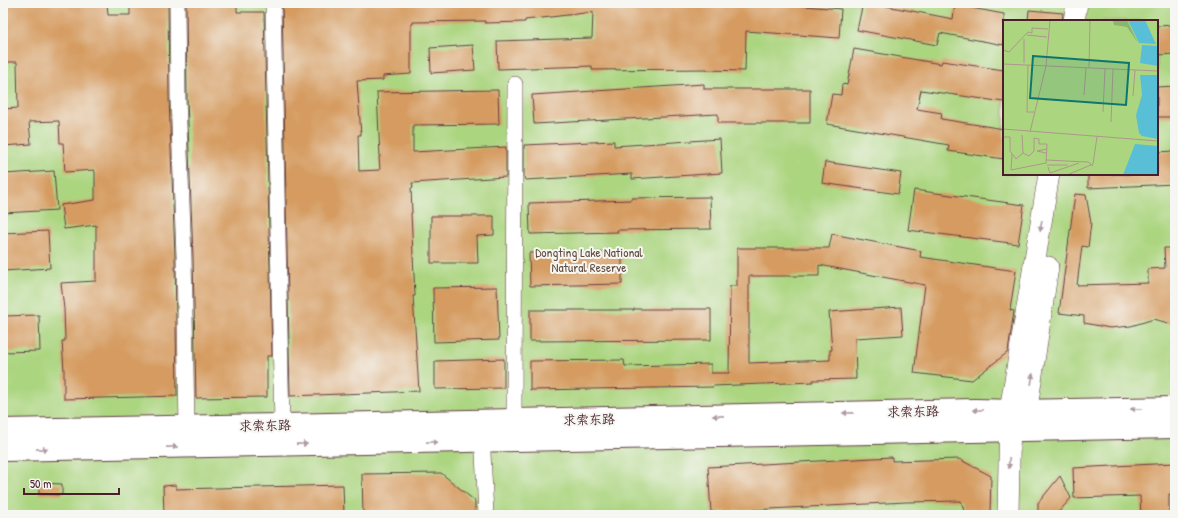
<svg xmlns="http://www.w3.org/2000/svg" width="1178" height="518" font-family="'Patrick Hand','LXGW WenKai TC',sans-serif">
  <rect width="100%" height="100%" fill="#f6f6f2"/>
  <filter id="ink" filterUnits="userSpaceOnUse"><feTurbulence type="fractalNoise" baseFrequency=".025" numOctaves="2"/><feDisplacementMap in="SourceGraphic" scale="8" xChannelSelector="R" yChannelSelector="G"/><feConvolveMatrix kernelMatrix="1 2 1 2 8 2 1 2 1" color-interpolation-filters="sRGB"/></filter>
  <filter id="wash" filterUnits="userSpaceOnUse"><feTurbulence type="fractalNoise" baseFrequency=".012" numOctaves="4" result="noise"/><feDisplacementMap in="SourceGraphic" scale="16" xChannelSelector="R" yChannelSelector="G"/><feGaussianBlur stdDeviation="0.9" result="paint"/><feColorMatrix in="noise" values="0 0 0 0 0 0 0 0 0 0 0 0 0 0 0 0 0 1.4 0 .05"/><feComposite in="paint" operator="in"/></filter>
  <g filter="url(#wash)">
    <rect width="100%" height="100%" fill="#f0e6ce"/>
    <path fill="#acd580" stroke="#7b7a56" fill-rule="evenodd" d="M3,3H1175V515H3ZM1004,21H1157V174H1004Z"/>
    <g id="blocks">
      <g fill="#d59b61">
        <path d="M3,3H107L108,15H130V3H168L169,98L175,257L177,396L64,399V371L62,341H65L64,309L61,283L96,281V225L64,229L61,205L95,200V172L94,170L65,172L63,143H60L59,121L29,122L31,144L3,146V109L18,108L17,62H3Z"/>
        <path d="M186,3H237V12H264L272,356H267V397L196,398L193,257L187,98Z"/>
        <path d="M282,3H768L841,9L839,38L746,31L745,71L707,70V69L592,70V66L498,69L497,41L592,38L593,12L525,20V22L485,23V21L413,22V24H411V74L383,76V80L357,81L361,135H358L359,171L380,170L379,157H380L377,92L498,90L499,124L413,125V152L506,147V177L412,183L413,188H411L412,213H411L415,296H413L419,391L290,396Z"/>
        <path d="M863,3H871L953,19L955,5L1004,14V45L940,33L937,45L857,30Z"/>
        <path d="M1029,10L1063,13L1062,21H1028Z"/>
        <path d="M1175,25V54L1157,55V26Z"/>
        <path d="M473,45L475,70L431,73L430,48Z"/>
        <path d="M854,49L941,64L942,61L1004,70V102L921,90L917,109L942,113L941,119L1004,129V159L948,151L949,145L827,124L832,94L841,95L842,84L847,85Z"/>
        <path d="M704,84V89H810V123H718V114L534,124L532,95Z"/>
        <path d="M1175,86V117H1157V87Z"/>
        <path d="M720,139L722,173L632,179V174L525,180L524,176V145L614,141V146Z"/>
        <path d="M1175,151V184L1088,188V174H1157V152Z"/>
        <path d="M825,162L901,173L898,194L822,183Z"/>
        <path d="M54,171L57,210L3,213V174Z"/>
        <path d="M914,190L1024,205L1018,244L908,230Z"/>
        <path d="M1075,194L1086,195L1091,223L1088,247L1082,246L1077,285L1148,283V269L1165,268L1164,248H1175V325L1154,319L1131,326L1110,328L1084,323V316L1059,313Z"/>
        <path d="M710,197L711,229L617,230L618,232L530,234L529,203L631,200V198Z"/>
        <path d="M431,216H494V235L477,236L478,263H431Z"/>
        <path d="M48,231L50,268L3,271V233Z"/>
        <path d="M832,234L921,251L920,257L1016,271L1010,310L1014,311L1008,352L972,380L914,373L925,285L819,265V276H749V363L830,360V350H832L829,312L901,307L903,335L855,338L856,379L813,380V382L713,386V387L530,390V361L624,360L625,366L711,364V373H729L730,286H737V248H829Z"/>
        <path d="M622,252V284L530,286L529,253Z"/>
        <path d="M497,287L499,340L434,342L433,288Z"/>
        <path d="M634,309H711V340L530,341V310H634Z"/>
        <path d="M39,315L40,351L3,352V316Z"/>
        <path d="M504,359V388L435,389V361Z"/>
        <path d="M892,457V461L959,459L991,476L990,514H965L961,501L906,502L711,512L708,467Z"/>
        <path d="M1175,463V494H1169V515H1141L1140,496L1074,498L1073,468Z"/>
        <path d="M441,473L475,501V515H363L362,474Z"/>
        <path d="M1060,476L1071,498L1056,515H1038V503Z"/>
        <path d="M39,483L62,484V495L39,494Z"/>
        <path d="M176,485V489L343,485L344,515H164L163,486Z"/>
      </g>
    </g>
  </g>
  <g filter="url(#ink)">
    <use href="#blocks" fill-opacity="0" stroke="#633d43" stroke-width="1"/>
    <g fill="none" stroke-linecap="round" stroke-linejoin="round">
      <defs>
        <g id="street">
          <path d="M177,3L178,98L184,257L187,426"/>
          <path d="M273,3L282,425"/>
          <path d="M514,420L515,84"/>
          <path d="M482,432L486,515"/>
        </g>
        <g id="secondary">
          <path d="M1074,21L1077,3"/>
          <path d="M1024,428L1048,267"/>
          <path d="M1008,515L1010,411L1049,174"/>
        </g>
        <g id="primary">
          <path d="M3,430L282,425L975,410L1018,411L1175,408"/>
          <path d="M3,450L1175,427"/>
        </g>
      </defs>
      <use href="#street" stroke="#633d43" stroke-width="16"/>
      <use href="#secondary" stroke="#633d43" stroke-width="22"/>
      <use href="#primary" stroke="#633d43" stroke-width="24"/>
      <use href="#street" stroke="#fff" stroke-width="15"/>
      <use href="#secondary" stroke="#fff" stroke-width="21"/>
      <use href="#primary" stroke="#fff" stroke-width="22"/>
    </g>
    <defs><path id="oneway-solid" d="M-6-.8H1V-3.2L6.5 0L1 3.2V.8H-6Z"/></defs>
    <g fill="#ae9aa0">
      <use href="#oneway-solid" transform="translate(1041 226) rotate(99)"/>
      <use href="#oneway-solid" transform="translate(1032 379) rotate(-82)"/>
      <use href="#oneway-solid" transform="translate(1136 409) rotate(179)"/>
      <use href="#oneway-solid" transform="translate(978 410) rotate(-180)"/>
      <use href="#oneway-solid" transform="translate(848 413) rotate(179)"/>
      <use href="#oneway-solid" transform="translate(718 416) rotate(179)"/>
      <use href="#oneway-solid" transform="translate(432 442) rotate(-1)"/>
      <use href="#oneway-solid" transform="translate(302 444) rotate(-1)"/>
      <use href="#oneway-solid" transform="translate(172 447) rotate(-1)"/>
      <use href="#oneway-solid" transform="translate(42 449) rotate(-1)"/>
      <use href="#oneway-solid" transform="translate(1009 463) rotate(91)"/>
    </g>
  </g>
  <g text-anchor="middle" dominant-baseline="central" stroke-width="4" stroke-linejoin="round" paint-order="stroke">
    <g font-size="13" fill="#624c40" stroke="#f6f6f2">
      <text x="589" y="252">Dongting Lake National<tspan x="589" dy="15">Natural Reserve</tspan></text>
    </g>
    <g font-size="13" fill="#4a1f2b" stroke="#f6f6f2">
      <text transform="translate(913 411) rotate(-1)">求索东路</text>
      <text transform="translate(589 419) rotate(-1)">求索东路</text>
      <text transform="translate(265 425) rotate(-1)">求索东路</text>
    </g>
  </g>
  <g transform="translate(1003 20)">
    <rect width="155" height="155" fill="#f0e6ce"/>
    <path d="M0,0H155V155H0Z" fill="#acd580"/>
    <path d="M107,0H124L135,23L124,7L111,5L110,1Z" fill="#89b66e"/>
    <path d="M125,0H142L153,24L136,23ZM139,25L155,26V46L137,43ZM137,55H155V119L139,116L136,113L133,95L139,75ZM132,124L155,126V155H120Z" fill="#59bfd6"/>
    <path fill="none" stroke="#ae968d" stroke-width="1" d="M24,15L44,17M0,30L6,32L25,12L29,13V8L45,9M21,43V19M0,44L155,51M25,45L24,92H31M86,48L87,0M81,75L83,48M130,76L132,50M100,92L102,49M108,102L110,49M0,109L155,121M27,112L43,46L47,0M0,117H7V131L13,139L20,133L19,115M43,133L34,131L44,129M9,134L8,150L43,143L44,124H36V119L31,118V131L26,136L20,133M43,140L85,142L90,146M44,145H65M45,147L47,153L76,143M64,155L90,144L94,117"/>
    <path fill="#0f766e" fill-opacity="0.15" stroke="#0f766e" stroke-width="2" d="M30,36L126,43L123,85L27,78Z"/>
    <rect width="155" height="155" fill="none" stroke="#4a1f2b" stroke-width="2"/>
  </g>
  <rect width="1178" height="518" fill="none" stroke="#f6f6f2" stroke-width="16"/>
  <path d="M24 488v6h95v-6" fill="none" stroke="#4a1f2b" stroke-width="2"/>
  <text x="30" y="488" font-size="12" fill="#4a1f2b" stroke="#f6f6f2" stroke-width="3" paint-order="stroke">50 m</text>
</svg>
